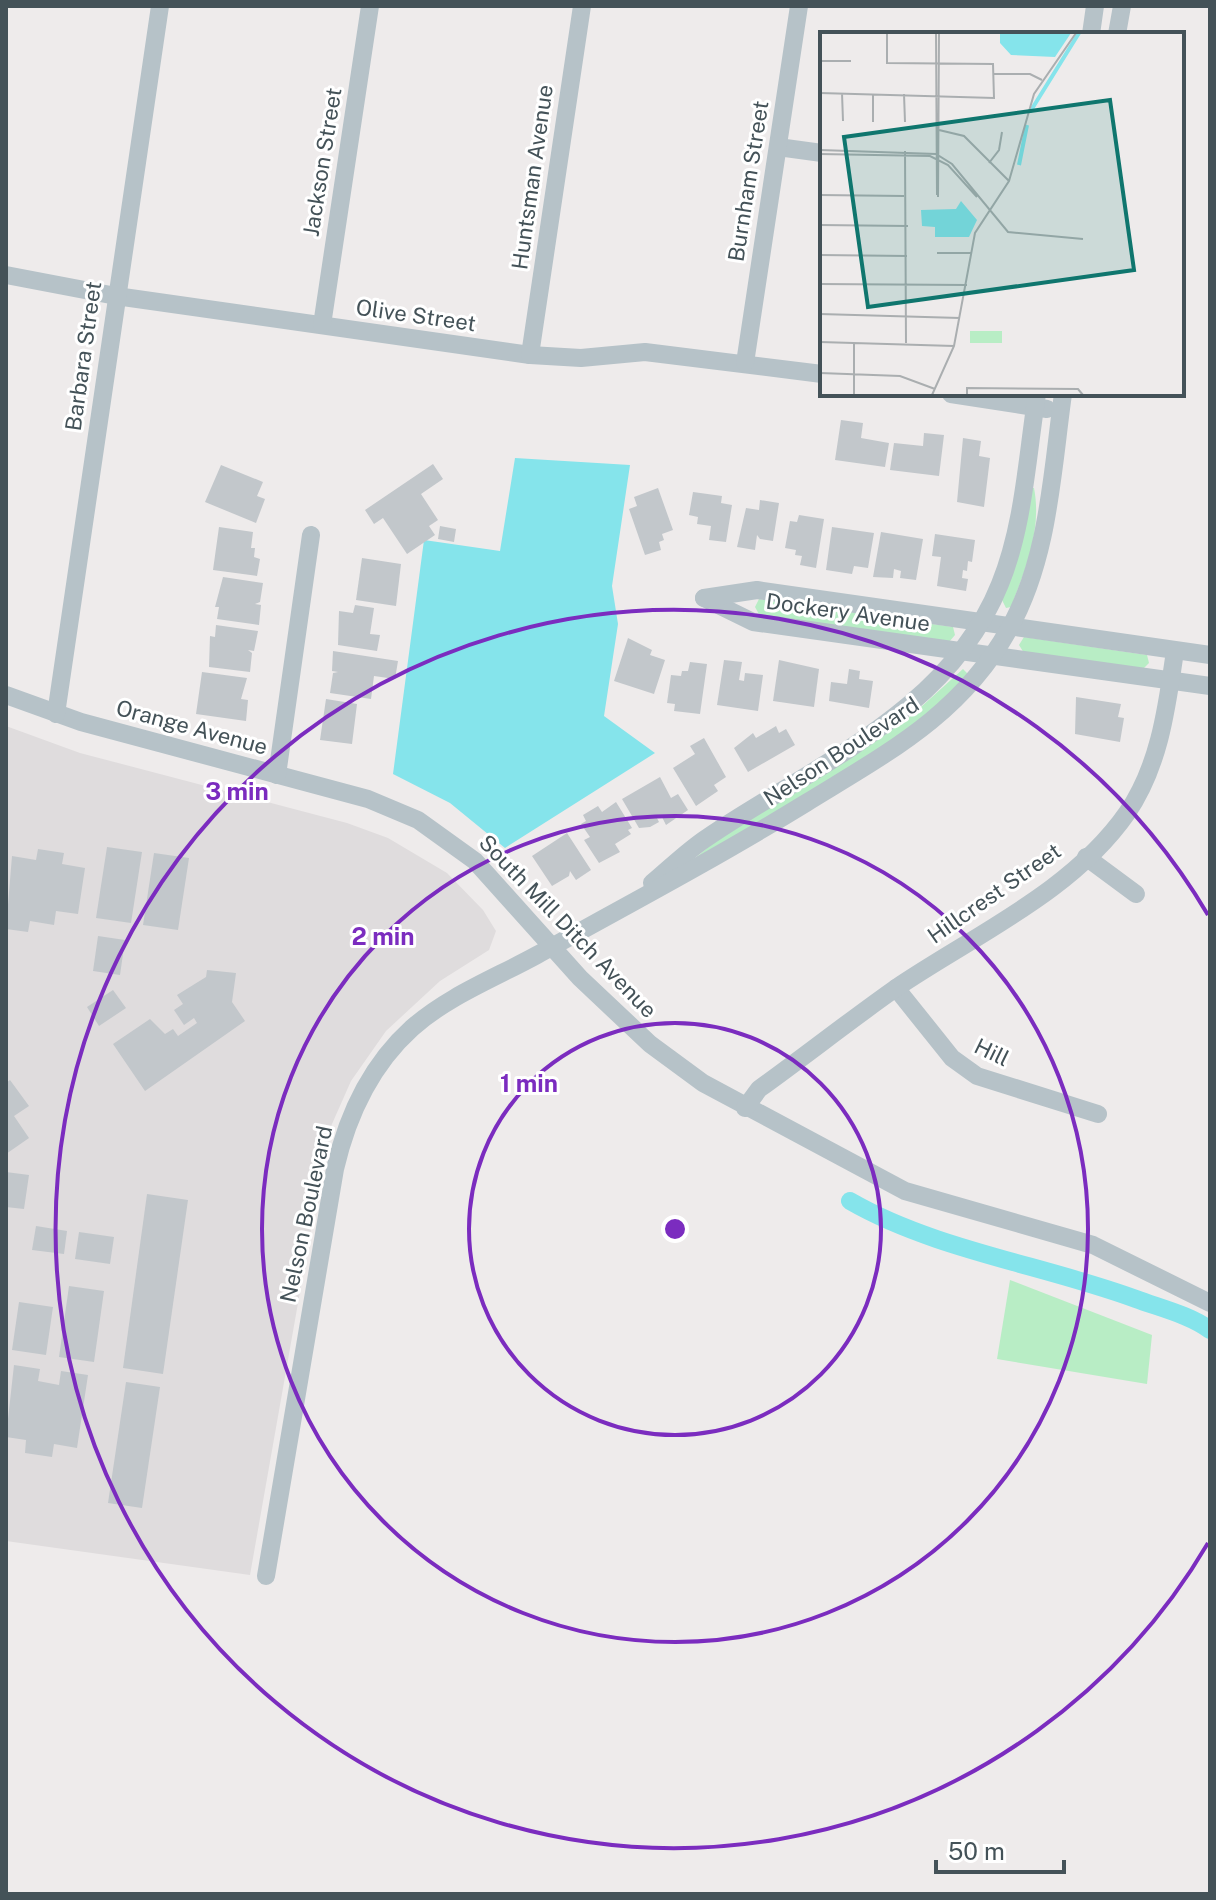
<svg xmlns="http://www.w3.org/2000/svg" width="1216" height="1900" font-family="'Public Sans',sans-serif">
  <rect width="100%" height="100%" fill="#eeebeb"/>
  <path fill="#dfdcdd" d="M6,726L80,753L347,823L388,838L447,873L483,910L496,931L489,950L440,981L386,1031L351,1081L328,1133L250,1575L6,1541Z"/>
  <g fill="#b8edc5">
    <path d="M1030,488H1034C1042,530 1026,568 1011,607L1006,608L1002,600Z"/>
    <path d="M759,599L953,627L955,635L949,642L760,616L755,607Z"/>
    <path d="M1024,637L1147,655L1149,663L1143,669L1024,653L1019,645Z"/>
    <path d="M963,669L968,674L920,724L675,875L712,844L911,716Z"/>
    <path d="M1010,1280L1152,1335L1147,1384L997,1359Z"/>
  </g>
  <path fill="#85e4eb" d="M515,458L630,465L612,586L618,624L604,716L655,753L505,848L450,803L393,774L424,540L500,551Z"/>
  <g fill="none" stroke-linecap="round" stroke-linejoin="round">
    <path stroke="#85e4eb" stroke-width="18" d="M850,1201C935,1250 1044,1265 1136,1299C1160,1308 1190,1315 1210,1330"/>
  </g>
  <g fill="#c2c7cb">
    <path d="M841,420L863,423L861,438L889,443L885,467L835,460Z"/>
    <path d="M924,433L944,435L939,476L890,470L894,443L923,446Z"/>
    <path d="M963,438L981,441L979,456L990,458L984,507L957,502Z"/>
    <path d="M433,464L443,479L421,494L438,520L429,526L435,535L407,554L383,518L374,524L365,510Z"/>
    <path d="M221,465L263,482L257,496L265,499L256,523L205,502Z"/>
    <path d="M658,488L673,530L662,534L664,540L659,542L661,550L645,555L629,509L637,506L634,497Z"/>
    <path d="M693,492L722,496L721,503L732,505L726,542L709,540L711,526L697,524L698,517L689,515Z"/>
    <path d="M760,500L779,503L773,541L760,539L757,535L755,550L737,547L746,508L759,510Z"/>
    <path d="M799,515L824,519L816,568L800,565L802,556L795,555L796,550L785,548L790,521L797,522Z"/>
    <path d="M440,526L456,529L454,542L438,539Z"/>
    <path d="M219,527L253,532L251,548H255L254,557L260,559L257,576L213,570Z"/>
    <path d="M832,527L874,533L868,568L854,566L852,574L826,570Z"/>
    <path d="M881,532L923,539L916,580L900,578L901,571L894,569L893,578L873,577Z"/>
    <path d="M935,534L975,540L972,562L968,561L967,571L963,570L962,578L968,579L966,591L937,586L941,557L932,556Z"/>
    <path d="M362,558L401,564L396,606L356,600Z"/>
    <path d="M223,577L263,583L260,602L255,604L261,605L259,625L217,619L219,607H215Z"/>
    <path d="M355,605L374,608L370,634L380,635L377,651L338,645L339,611L353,613Z"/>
    <path d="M216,625L258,631L254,651L248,650L252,653L250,672L209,667L210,636L215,637Z"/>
    <path d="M628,638L652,650L650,655L665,660L654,694L614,681Z"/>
    <path d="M333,651L398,661L395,679L374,676L371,699L330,693L333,673L338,672L332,671Z"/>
    <path d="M724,660L742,662L739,680L744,681L745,673L763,675L758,711L717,705Z"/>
    <path d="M779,660L819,669L814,707L773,701Z"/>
    <path d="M690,662L707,664L700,714L674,711L675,704L667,703L671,675L681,676L682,671H688Z"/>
    <path d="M849,669L860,671L859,679L873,681L869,708L829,701L831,682L847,684Z"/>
    <path d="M202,672L247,678L241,699L248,700L246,721L196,714Z"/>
    <path d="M1076,697L1121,704L1118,717L1124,718L1120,742L1075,734Z"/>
    <path d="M326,699L357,704L352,744L320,740Z"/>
    <path d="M776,726L779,733L786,729L795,745L748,772L734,748L753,733L756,738Z"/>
    <path d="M704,738L726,777L714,785L718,791L696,806L673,768L695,754L690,746Z"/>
    <path d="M660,777L671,798L678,794L688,810L666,825L661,815L657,818L659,822L650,827L639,828L622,799Z"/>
    <path d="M616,802L632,828L628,830L631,834L615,844L620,852L599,863L584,840L590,837L581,824L586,821L583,815L598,806L602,812Z"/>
    <path d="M567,833L591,870L576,880L570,871L569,876L552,886L532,856Z"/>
    <path d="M107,847L142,852L131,923L96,918Z"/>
    <path d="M38,849L64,853L62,864L85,868L78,914L56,911L54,925L30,921L28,932L6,929L12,856L36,860Z"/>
    <path d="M154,853L189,858L178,930L143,925Z"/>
    <path d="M98,936L125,940L120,975L93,971Z"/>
    <path d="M207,970L236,973L232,1002L245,1021L145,1091L113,1044L150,1019L165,1034L173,1029L178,1036L197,1023L194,1018L184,1025L174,1010L183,1004L177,995L206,977Z"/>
    <path d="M113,990L126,1008L99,1026L87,1007Z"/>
    <path d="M10,1080L29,1106L14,1116L29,1138L6,1154V1083Z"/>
    <path d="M6,1172L29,1175L24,1209L6,1207Z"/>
    <path d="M147,1194L188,1200L163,1374L123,1368Z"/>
    <path d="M36,1226L67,1231L64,1254L32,1250Z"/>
    <path d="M79,1232L114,1237L110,1264L75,1259Z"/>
    <path d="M69,1286L104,1291L94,1362L59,1357Z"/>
    <path d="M19,1302L53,1307L46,1355L12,1350Z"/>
    <path d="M14,1365L40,1369L38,1381L59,1385L61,1371L88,1375L77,1448L54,1444L52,1457L25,1453L26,1440L6,1437Z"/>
    <path d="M126,1382L160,1387L142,1508L108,1503Z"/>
  </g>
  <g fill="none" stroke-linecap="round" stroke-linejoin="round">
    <g stroke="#b6c2c8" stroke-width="18">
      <path d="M1091,34L1095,6"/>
      <path d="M1117,34L1122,6"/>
      <path d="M778,147L822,153"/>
      <path d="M6,275L116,296L530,355L581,358L645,352L822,374"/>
      <path d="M322,325L370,6"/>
      <path d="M530,355L582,6"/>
      <path d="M745,363L799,6"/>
      <path d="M951,394L1047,409"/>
      <path d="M704,598L753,622L1210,686"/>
      <path d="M704,598L757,590L1210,655"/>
      <path d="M6,695L81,722L368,799L418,820L475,861L580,978L650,1044L703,1083L905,1191L1093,1245L1210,1303"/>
      <path d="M56,714L160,6"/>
      <path d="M277,775L311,535"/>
      <path d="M1086,857L1136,894"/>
      <path d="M652,883C670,868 688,850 708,837C814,765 949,712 1000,584C1024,525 1027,457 1037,394"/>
      <path d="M896,988L952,1058L977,1076L1098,1114"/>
      <path d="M745,1108L759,1089C805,1056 849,1021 896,988C974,935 1072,892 1127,813C1160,765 1167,706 1175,651"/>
      <path d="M266,1576L335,1169C347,1117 371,1065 412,1028C448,996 495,978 537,955C628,905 718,857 806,803C887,753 961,715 1009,629C1049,558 1052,472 1063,394"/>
    </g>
  </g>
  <g fill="none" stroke="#7b2cbf" stroke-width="4">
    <circle cx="675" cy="1229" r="206"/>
    <circle cx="675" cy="1229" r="413"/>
    <path d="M1208 1543A619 619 0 1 1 1208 915"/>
  </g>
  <g text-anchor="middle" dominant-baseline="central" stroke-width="6" stroke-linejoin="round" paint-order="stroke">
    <g font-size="22" fill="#445258" stroke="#fff">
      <text transform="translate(322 162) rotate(-81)">Jackson Street</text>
      <text transform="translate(532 177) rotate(-82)">Huntsman Avenue</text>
      <text transform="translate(748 181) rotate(-81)">Burnham Street</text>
      <text transform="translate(416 315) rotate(8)">Olive Street</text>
      <text transform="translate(83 356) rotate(-82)">Barbara Street</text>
      <text transform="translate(848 612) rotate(8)">Dockery Avenue</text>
      <text transform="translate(192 727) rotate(15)">Orange Avenue</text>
      <text transform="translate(841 751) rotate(-33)">Nelson Boulevard</text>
      <text transform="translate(994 893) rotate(-35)">Hillcrest Street</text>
      <text transform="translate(568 926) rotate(46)">South Mill Ditch Avenue</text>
      <text transform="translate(992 1052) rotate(26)">Hill</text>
      <text transform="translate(306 1214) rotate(-78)">Nelson Boulevard</text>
    </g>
  </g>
  <g transform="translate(820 32)">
    <rect width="364" height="364" fill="#eeebeb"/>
    <path d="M150,299H182V311H150Z" fill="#b8edc5"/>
    <path d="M180,1H251L235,25L191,23L180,11ZM141,169L157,188L149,205H115V195L102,194L101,178L136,177Z" fill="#85e4eb"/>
    <path fill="none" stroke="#85e4eb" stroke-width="4" d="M210,80L259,1M199,133L207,93"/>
    <path fill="none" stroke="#aaaeb0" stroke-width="2" d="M116,1L117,163M0,29H31M174,42H210L222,48M0,61L174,66L173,32L67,31V1M22,61L23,89M53,62V90M84,62L85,90M119,98L144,104L189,149M0,118L116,122L132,132L188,200L263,207M85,119L86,311M0,122L110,124L128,133L157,165M169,131L179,118L182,100M0,163L84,164M118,165L119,1M0,193L88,194M117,221H151M0,223L87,224M0,252L147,253M0,282L140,286M0,310L134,314M0,341L80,344L115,357M34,363V311M112,363L134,314L155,201L189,149L214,62L256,1M147,363V356L258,357L263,363"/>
    <path fill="#0f766e" fill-opacity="0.15" stroke="#0f766e" stroke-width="4" d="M290,68L314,238L48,275L24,105Z"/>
    <rect width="364" height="364" fill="none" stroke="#445258" stroke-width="4"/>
  </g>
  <circle cx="675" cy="1229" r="12" fill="#7b2cbf" stroke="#fff" stroke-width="4"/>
  <g font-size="24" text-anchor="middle" font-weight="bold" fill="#7b2cbf" stroke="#fff" stroke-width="6" stroke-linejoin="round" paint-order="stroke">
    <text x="237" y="800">3 min</text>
    <text x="383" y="945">2 min</text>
    <text x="529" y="1092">1 min</text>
  </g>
  <rect width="1216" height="1900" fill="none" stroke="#445258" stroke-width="16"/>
  <path d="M936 1860v12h128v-12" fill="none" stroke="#445258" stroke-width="4"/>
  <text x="948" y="1860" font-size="24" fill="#445258" stroke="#ffffff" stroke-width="6" paint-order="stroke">50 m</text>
</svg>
